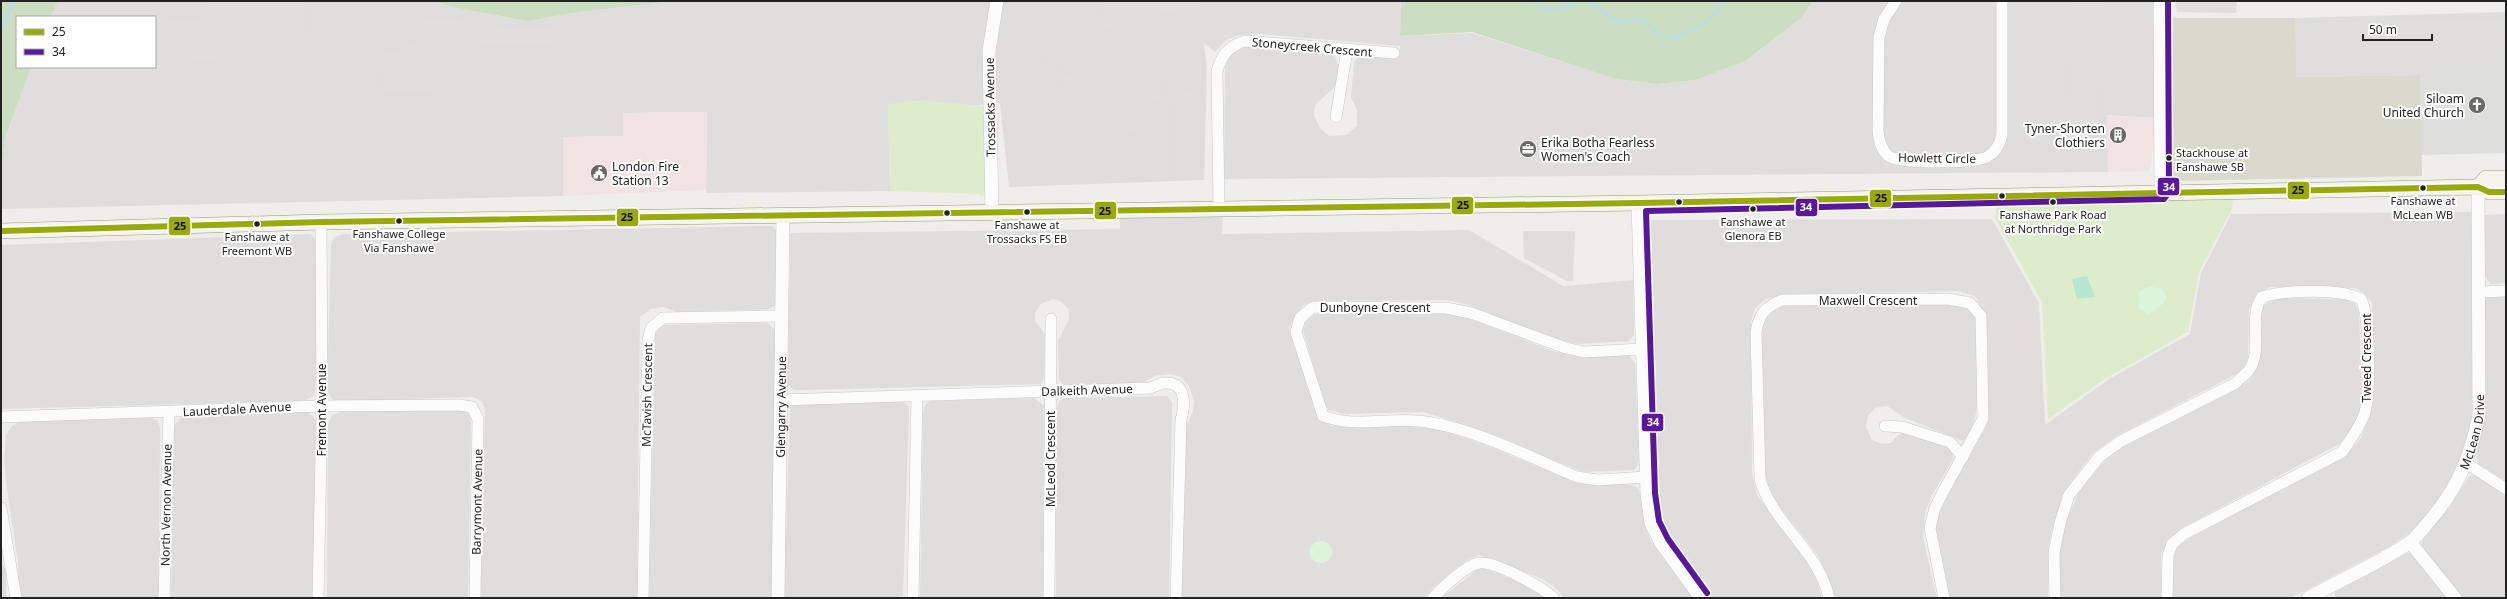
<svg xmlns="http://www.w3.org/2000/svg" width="2507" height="599" font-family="'Noto Sans',sans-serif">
  <rect width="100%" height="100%" fill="#f0eeeb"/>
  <g fill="#dfdedc">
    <path d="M58,1H436L452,7L527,21L579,12L674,1H1401L1400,36L1472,33L1616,79L1656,84L1696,80L1747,60L1801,18L1813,1H2155V118L2107,115L2108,172L1224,179L1225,66L1228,55L1245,46L1328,51L1335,56L1339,68L1335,87L1315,105L1314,116L1320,128L1329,136L1346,135L1357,126V110L1351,98L1354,62L1361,54L1400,56V43V46L1258,34L1239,35L1226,40L1215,52L1204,43L1207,69L1204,180L1009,187L1000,103L979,105L888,104L890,191L706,193L707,112L624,113V136L563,137V196L1,209V170L5,138L31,67H155V17H51Z"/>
    <path d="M2472,212L2474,406L2467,449L2435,509L2412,531L2389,547L2291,598H2171V567L2174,554L2179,545L2191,537L2345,456L2360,439L2369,419L2373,397L2372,303L2364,293L2355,288L2270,287L2259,293L2249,309L2248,358L2243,368L2238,373L2117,436L2092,454L2077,474L2063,498L2053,526L2048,549V598H1949L1935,528L1944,498L1984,431L1989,413L1985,313L1975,296L1958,291L1782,295L1766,299L1755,308L1751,321L1752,474L1757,495L1811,564L1822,598H1708L1667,545L1657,525L1652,501L1645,220L1992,219L2039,303L2045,425L2109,379L2190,334L2201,273L2231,214Z"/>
    <path d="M1223,213L1222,234L1469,230L1563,286L1633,280L1634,335L1629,341L1577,344L1552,338L1469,305L1448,300L1319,301L1304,305L1296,314L1289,328L1318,418L1331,426L1345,427L1408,424L1437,429L1480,443L1576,482L1625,484L1635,486L1639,490L1645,524L1650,540L1693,598H1564L1558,590L1543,579L1479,555L1467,560L1434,587L1425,598H1181L1185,429L1193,411L1194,400L1189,386L1181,377L1170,374L1154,376L1142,384L1064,385L1059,380L1058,341L1069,319V310L1062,302L1053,299L1041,304L1035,313V321L1045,334L1044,378L1041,384L804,390H794L788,386L790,233L1120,229V216Z"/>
    <path d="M2506,214V283L2490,284L2485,276L2484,215Z"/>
    <path d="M763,226H773L777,231L776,305L769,309L677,312L664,307L651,309L640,317L637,598H480L485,410L482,401L472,397L340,401L332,399L327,391L331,245L334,237L345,234Z"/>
    <path d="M310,234L317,240L318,245L315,392L313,397L302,401L1,409V245Z"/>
    <path d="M2506,295V482L2479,464L2476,457L2485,406L2484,302L2488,296Z"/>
    <path d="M2274,298L2344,299L2355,304L2359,312L2362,393L2361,409L2353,427L2339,444L2182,528L2170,539L2161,553V598H2060V552L2064,526L2079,491L2108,457L2125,445L2246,383L2255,371L2260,357L2262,307Z"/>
    <path d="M1949,303L1970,309L1975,319L1978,399L1975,418L1969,436L1963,441L1905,418L1887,406L1875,408L1868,416L1866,427L1872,440L1882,444L1891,443L1898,435L1906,432L1946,447L1952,452L1953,459L1930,499L1925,513L1923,537L1937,598H1833L1828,577L1819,557L1770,494L1765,473L1762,320L1775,308L1786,305Z"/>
    <path d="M1440,311L1459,315L1556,352L1577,355L1629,356L1635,363L1639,462L1634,470L1584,472L1453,421L1423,412L1344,414L1329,410L1323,401L1303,330L1306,321L1315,314Z"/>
    <path d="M768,323L776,331L773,598H649L655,334L658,328L664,325Z"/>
    <path d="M1167,396L1172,402V414L1169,598H1056V410L1059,401L1065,398Z"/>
    <path d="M1034,398L1044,406L1043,598H920L923,412L925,405L930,401Z"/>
    <path d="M895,400L904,402L909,407L903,598H784L790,407L795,405Z"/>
    <path d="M460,409L469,414L471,423L468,598H327L328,425L332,415L340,412Z"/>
    <path d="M308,412L316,420L314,598H171L173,428L180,418L189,416Z"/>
    <path d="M148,416L157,420L160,427L159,598H19L18,562L7,489L4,459L6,435L12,426L22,420Z"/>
    <path d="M2470,475L2482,478L2506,497V598H2462L2421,547L2423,539L2450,506Z"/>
    <path d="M2405,552L2412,554L2447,598H2335V589Z"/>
    <path d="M1,563L6,570V598H1Z"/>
    <path d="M1484,568L1537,589L1546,598H1441L1477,570Z"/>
  </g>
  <g fill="#f1e3e1">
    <path d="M707,112L706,190L563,196V137L623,136V113Z"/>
    <path d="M2107,115L2155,118L2151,166L2148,171L2108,172Z"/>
  </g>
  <path fill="#dededc" d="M2506,12V153L2421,155L2420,75L2295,77V18Z"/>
  <path fill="#d9d9cd" d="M2168,18H2295L2296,77L2420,75L2422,176L2169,181Z"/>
  <g fill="#ddeccb">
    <path d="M922,100L983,106L986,191L981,197L980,194L890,191L888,104Z"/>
    <path d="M2233,199L2232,209L2199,272L2188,332L2108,377L2048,419L2042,302L1995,218L1997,203Z"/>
  </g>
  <g fill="#cbdec1">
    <path d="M1,1H58L51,17H17V67H31L5,138L1,170Z"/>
    <path d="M436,1H674L579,12L527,21L452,7Z"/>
    <path d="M1401,1H1813L1801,18L1747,60L1696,80L1656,84L1616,79L1472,32L1400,36Z"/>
  </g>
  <g fill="#daf5da">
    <path d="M2149,286L2162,289L2167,298L2163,304L2149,314L2138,307L2139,292Z"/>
    <circle cx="1321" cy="552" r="11"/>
  </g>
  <path fill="#b7e6d2" d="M2087,276L2095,297L2077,299L2072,279Z"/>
  <g fill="#e0dfde">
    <path d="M204,1H307V34H221V61L168,62V21L204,20Z"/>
    <path d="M1102,1H1203V15L1154,12V33L1099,28Z"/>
    <path d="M2073,1H2104L2098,132L2066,133Z"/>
    <path d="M2175,1H2237L2236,13L2177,12Z"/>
    <path d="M419,19H451L505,28L557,29V44H478V89L381,92L379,54L400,53L401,45H419Z"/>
    <path d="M2506,20V62H2487V70L2311,73V65H2298L2299,31H2310L2311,22Z"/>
    <rect x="1045" y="50" width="15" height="21"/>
    <path d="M1061,76H1078L1079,102H1062Z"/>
    <path d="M1145,80H1163L1164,101L1146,102Z"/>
    <path d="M1199,90L1200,177H1173V103H1179V91Z"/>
    <path d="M1122,112H1144L1145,130L1123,131Z"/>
    <path d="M1523,231H1575L1573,281H1567L1524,258Z"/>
  </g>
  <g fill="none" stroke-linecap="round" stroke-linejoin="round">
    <g stroke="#bfdbe3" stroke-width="3">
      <path d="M1535,1L1545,10L1566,7L1576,1"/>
      <path d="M1587,1L1619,22L1640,18L1657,34L1676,38L1708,21L1724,1"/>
      <path d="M1,27L15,1"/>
    </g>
    <defs>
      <g id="minor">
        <path d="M1896,1L1884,19L1879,37L1878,131C1879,141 1881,151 1890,157C1903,164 1974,163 1987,157C1996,152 2000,144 2002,135V1"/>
        <path d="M1336,117L1347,50"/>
        <path d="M1219,210L1217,71C1222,54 1229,46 1245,41L1394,53"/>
        <path d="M2478,292L2506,291"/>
        <path d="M1643,349L1584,352L1566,348L1471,313L1446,308L1313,307L1300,318L1296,332L1323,416C1353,428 1386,418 1417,421C1467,425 1530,457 1577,477L1598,480L1646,477"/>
        <path d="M781,400L1150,388C1154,387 1160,383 1165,383C1187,381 1185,406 1181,420L1176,598"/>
        <path d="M1,417L322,406L459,405L472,407L478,419L475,598"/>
        <path d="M1885,426L1902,427L1950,442L1963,457"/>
        <path d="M2466,463L2506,489"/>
        <path d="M1,508L16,598"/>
        <path d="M164,598L169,412"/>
        <path d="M318,598L322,406L321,222"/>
        <path d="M643,598L648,340L651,328L663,318L782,316"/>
        <path d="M913,598L917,396"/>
        <path d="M1049,598L1051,319"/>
        <path d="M1433,598C1442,588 1466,565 1479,563C1495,561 1542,587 1554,598"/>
        <path d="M1829,598C1819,551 1772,523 1760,479L1756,332C1759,314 1765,307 1782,300L1948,299L1970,303L1981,316L1983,419L1943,492L1935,508L1930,528L1944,598"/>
        <path d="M2055,598L2054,553L2060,523L2069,495L2099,457L2121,441L2236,383C2240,378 2246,374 2249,370C2264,349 2247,318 2262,297C2286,290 2339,288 2361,299C2370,315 2371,397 2364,415C2359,429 2350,440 2342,452L2184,534L2172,544L2168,556L2167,598"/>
      </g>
      <g id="tertiary">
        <path d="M2160,1L2161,192"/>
        <path d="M1638,203L1647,494L1651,523L1661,543L1701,598"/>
        <path d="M992,213L989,51L997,1"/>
        <path d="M2410,542L2455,598"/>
        <path id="s1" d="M778,598L783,216"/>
        <path id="s2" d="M2308,598C2341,580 2377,564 2409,543C2415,539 2421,531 2426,525C2456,492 2470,459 2479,415L2478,187"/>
      </g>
      <g id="secondary">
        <path d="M2478,187L2486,178H2506"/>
        <path d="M1,231L321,222L1638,203L2478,187L2489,192H2506"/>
      </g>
    </defs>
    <use href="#minor" stroke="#c9c8c7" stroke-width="12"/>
    <use href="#tertiary" stroke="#c9c8c7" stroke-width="14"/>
    <use href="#secondary" stroke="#999a82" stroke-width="16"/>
    <use href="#minor" stroke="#fdfcfc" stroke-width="11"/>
    <use href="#tertiary" stroke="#fdfcfc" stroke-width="13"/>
    <use href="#secondary" stroke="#f4f4ed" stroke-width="15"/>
    <defs>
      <path id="bus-1" d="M1,231L321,222L1638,203L2478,187L2489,192H2506"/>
      <path id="bus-2" d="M1707,593L1668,539L1659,521L1655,493L1646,211L2164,199L2169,192L2168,1"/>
    </defs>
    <use href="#bus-1" stroke="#fff" stroke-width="9"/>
    <use href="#bus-2" stroke="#fff" stroke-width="9"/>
    <use href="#bus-1" stroke="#9aaa0c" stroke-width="6"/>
    <use href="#bus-2" stroke="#59189a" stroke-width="6"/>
  </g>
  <defs>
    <symbol id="church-disc" viewBox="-11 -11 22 22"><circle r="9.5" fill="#6a6968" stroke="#fff"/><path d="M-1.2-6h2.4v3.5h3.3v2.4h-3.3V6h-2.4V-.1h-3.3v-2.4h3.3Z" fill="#fff"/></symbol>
    <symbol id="building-disc" viewBox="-11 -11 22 22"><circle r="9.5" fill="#6a6968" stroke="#fff"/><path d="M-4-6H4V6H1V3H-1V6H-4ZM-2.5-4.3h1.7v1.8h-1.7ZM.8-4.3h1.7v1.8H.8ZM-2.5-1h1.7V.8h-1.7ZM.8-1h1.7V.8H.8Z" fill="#fff"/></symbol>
    <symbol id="office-disc" viewBox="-11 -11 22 22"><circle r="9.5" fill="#6a6968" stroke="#fff"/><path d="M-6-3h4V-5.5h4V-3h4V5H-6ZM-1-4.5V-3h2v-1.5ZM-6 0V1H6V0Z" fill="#fff"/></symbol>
    <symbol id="civic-disc" viewBox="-11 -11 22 22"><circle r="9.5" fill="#6a6968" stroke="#fff"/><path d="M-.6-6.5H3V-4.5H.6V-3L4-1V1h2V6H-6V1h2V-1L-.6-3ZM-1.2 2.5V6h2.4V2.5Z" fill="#fff"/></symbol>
  </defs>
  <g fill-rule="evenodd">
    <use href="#church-disc" x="2467" y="95" width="20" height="20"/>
    <use href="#building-disc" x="2108" y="125" width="20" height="20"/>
    <use href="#office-disc" x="1518" y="139" width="20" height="20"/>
    <use href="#civic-disc" x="589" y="163" width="20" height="20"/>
  </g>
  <g fill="#222" stroke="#fff" stroke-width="1.5">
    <circle cx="2169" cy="158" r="3.5"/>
    <circle cx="2423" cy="188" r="3.5"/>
    <circle cx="2002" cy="196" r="3.5"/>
    <circle cx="1679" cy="202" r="3.5"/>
    <circle cx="2053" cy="202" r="3.5"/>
    <circle cx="1753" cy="209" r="3.5"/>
    <circle cx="1027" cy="212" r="3.5"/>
    <circle cx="947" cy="213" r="3.5"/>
    <circle cx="399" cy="221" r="3.5"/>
    <circle cx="257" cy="224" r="3.5"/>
  </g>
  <g text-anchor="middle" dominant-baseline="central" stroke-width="4" stroke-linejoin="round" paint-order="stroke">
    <g font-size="11" fill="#222" stroke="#fff">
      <text x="2176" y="152" text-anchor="start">Stackhouse at<tspan x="2176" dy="14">Fanshawe SB</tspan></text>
      <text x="2423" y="200">Fanshawe at<tspan x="2423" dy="14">McLean WB</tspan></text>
      <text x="2053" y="214">Fanshawe Park Road<tspan x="2053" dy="14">at Northridge Park</tspan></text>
      <text x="1753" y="221">Fanshawe at<tspan x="1753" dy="14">Glenora EB</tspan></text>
      <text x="1027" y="224">Fanshawe at<tspan x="1027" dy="14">Trossacks FS EB</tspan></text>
      <text x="399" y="233">Fanshawe College<tspan x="399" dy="14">Via Fanshawe</tspan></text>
      <text x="257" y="236">Fanshawe at<tspan x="257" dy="14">Freemont WB</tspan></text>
    </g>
    <g font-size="12" fill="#222" stroke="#fff">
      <text transform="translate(1312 47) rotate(5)">Stoneycreek Crescent</text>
      <text transform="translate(990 107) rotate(-91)">Trossacks Avenue</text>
      <text transform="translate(1937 158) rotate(1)">Howlett Circle</text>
      <text x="1868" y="300">Maxwell Crescent</text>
      <text x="1375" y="307">Dunboyne Crescent</text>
      <text transform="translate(2366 358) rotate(-90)">Tweed Crescent</text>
      <text transform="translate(1087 390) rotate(-2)">Dalkeith Avenue</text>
      <text transform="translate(647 395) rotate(-89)">McTavish Crescent</text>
      <text stroke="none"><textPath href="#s1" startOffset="191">Glengarry Avenue</textPath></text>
      <text transform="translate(237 409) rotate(-3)">Lauderdale Avenue</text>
      <text transform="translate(321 410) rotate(-90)">Fremont Avenue</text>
      <text stroke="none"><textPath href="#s2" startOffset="246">McLean Drive</textPath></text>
      <text transform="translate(1050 459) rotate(-90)">McLeod Crescent</text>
      <text transform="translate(477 502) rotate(-89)">Barrymont Avenue</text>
      <text transform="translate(166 505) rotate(-89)">North Vernon Avenue</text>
    </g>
    <g font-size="12" fill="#222" stroke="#fff" text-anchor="end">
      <text x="2464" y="98">Siloam<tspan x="2464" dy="14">United Church</tspan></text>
      <text x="2105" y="128">Tyner-Shorten<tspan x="2105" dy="14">Clothiers</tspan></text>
      <text x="1541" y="142" text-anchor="start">Erika Botha Fearless<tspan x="1541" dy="14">Women's Coach</tspan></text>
      <text x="612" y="166" text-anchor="start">London Fire<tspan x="612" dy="14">Station 13</tspan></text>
    </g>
  </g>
  <g stroke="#fff" stroke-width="1.5">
    <rect x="2157" y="177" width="23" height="19" rx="4" fill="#59189a"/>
    <rect x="2287" y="181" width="23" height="19" rx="4" fill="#9aaa0c"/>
    <rect x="1869" y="189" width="23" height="19" rx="4" fill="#9aaa0c"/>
    <rect x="1451" y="196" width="23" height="19" rx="4" fill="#9aaa0c"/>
    <rect x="1795" y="198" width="23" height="19" rx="4" fill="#59189a"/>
    <rect x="1094" y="201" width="23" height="19" rx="4" fill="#9aaa0c"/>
    <rect x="616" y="208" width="23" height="19" rx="4" fill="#9aaa0c"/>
    <rect x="168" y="216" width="23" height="20" rx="4" fill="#9aaa0c"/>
    <rect x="1641" y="413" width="23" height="19" rx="4" fill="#59189a"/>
  </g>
  <g font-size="11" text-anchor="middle" font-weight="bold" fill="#fff">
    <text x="2169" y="191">34</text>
    <text x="1806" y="211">34</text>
    <text x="1653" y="426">34</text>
  </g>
  <g font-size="11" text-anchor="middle" font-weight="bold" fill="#111">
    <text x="2298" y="194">25</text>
    <text x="1881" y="202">25</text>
    <text x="1463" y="209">25</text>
    <text x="1105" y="215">25</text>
    <text x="627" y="221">25</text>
    <text x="180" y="230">25</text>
  </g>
  <rect width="2507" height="599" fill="none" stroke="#222222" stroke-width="4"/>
  <rect x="16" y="16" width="140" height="52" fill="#ffffff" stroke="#a7a7a7"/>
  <rect x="24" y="29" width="20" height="6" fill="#9aaa0c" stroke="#a7a7a7"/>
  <text x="52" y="36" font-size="12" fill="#222222">25</text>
  <rect x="24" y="49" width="20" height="6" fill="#59189a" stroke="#a7a7a7"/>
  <text x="52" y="56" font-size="12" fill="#222222">34</text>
  <path d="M2363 34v6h69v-6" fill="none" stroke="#222222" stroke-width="2"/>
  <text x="2369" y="34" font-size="12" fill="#222222" stroke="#ffffff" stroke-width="3" paint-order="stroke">50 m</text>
</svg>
